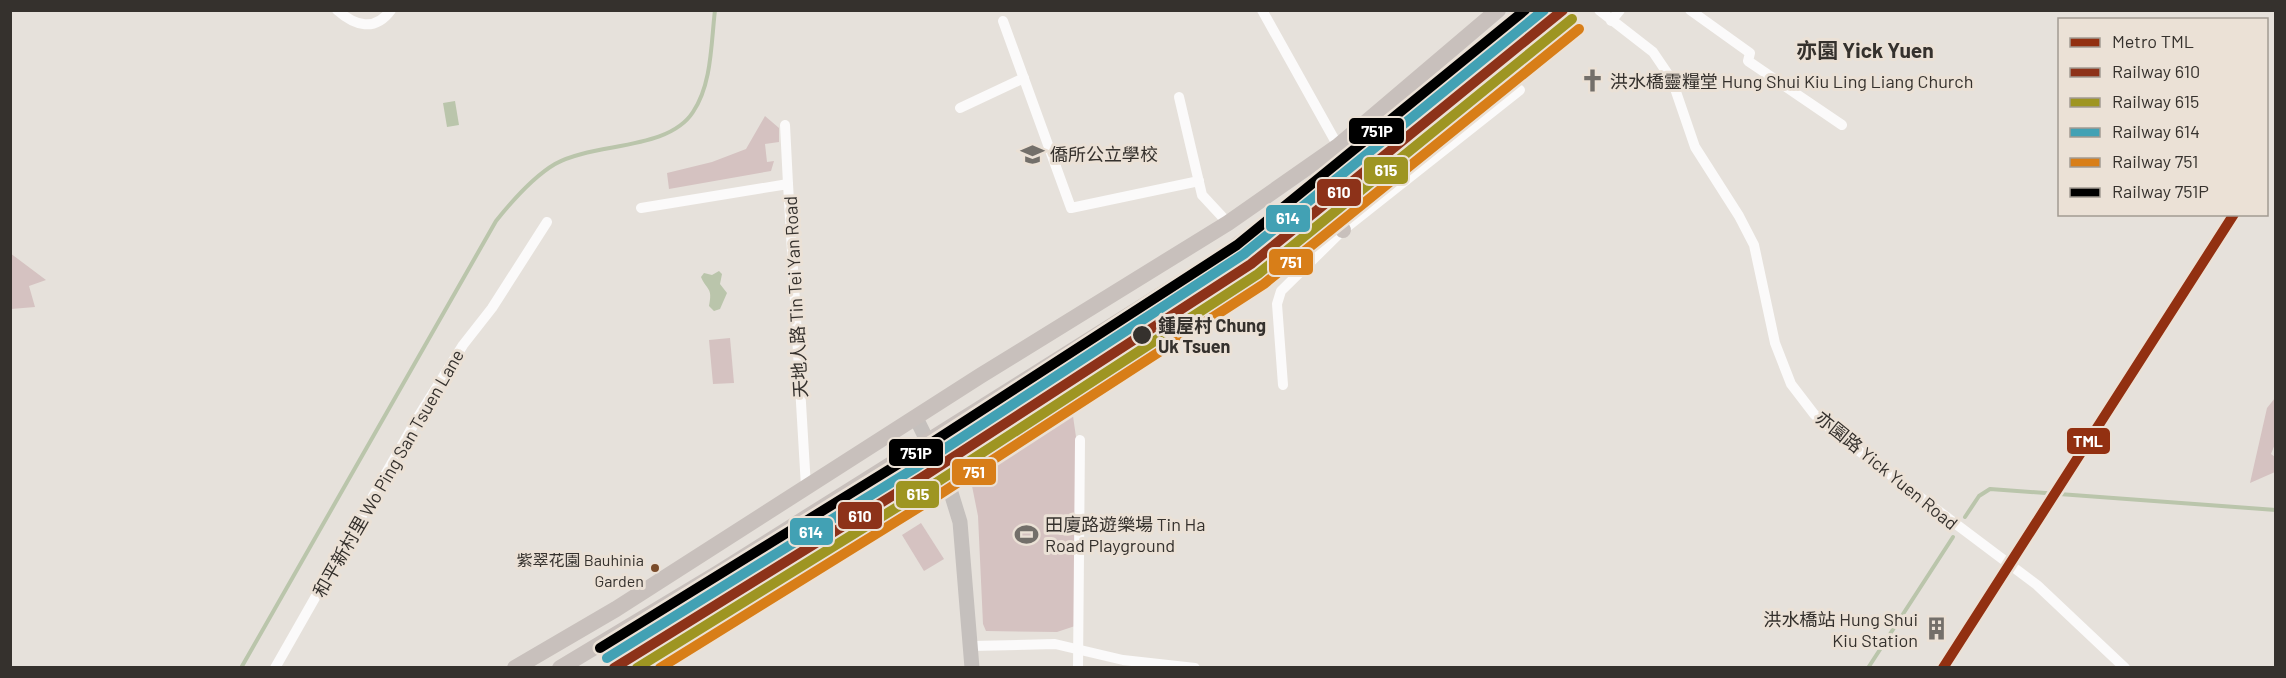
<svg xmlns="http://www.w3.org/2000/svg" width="2286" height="678" font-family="Barlow,'Noto Sans SC',sans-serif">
  <rect width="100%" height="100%" fill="#e6e1db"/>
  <g fill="#d5c2c1">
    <path d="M765,116L779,128V142L765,144L767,162L774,161L771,171L669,189L667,173L712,162L746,149Z"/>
    <path d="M10,253L46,280L29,286L35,307L11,309Z"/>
    <path d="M730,338L734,383L713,384L709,340Z"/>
    <path d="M2275,398V444L2271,454L2275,457V472L2250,483L2267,408Z"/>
    <path d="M1068,411L1073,416L1076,437L1075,626L1057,632L986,631L983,624L978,516L970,476Z"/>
    <path d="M921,523L944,559L924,571L902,535Z"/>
  </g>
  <g fill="#bac5ab">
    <path d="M455,101L459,125L447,127L443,103Z"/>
    <path d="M719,271L722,274L720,284L727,293L720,309L714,311L709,306C713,287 707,291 701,277L704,273L712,275Z"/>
  </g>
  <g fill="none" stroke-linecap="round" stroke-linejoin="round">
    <g stroke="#bac5ab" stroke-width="4">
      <path d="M1965,517L1979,496L1990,489L2276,510"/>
      <path d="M241,668L496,221C512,201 533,177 555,164C594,142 668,151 693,112C712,84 711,43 715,10"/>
      <path d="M1868,668L1953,537"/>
    </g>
    <g stroke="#fbfafa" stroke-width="10">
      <path d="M337,10C355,26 375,32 391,10"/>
      <path d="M1262,10L1338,146"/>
      <path d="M1599,10L1653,52L1672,80L1695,147L1739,216L1754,245L1775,343L1791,384L1814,414L1835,433L2037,585L2125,668"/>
      <path d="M1690,10L1750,53L1748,61L1842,125"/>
      <path d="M1003,21L1071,208L1199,181"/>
      <path d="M1611,21L1620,10"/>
      <path d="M1179,97L1202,195L1228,223"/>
      <path d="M960,108L1024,78"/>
      <path d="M785,125L788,184"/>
      <path d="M641,208L788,184L806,487"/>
      <path d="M1283,385L1277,304L1281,291L1343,230L1520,90"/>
      <path d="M972,646L1055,644L1123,660L1195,668"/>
      <path d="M275,668L418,417L463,345L492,308L547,222"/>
      <path d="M1078,668L1080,440"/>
    </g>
    <path stroke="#c5c0bd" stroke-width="15" d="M916,418L948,483L960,522L972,668"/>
    <g stroke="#c8c0bc" stroke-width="16">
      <path d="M1323,202L1335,175L1344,164L1529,10"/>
      <path d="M1323,202L1343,230"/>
      <path d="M515,668L616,609L980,376L1228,223L1338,146L1498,10"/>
      <path d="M560,668L718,573L1226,254L1296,200L1315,182L1339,169"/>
    </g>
    <defs>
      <path id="rail-1" d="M614,668L921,478L1251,264L1563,10"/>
      <path id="rail-2" d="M637,668L928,488L1258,274L1572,19"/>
      <path id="rail-3" d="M607,658L915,468L1244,254L1544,10"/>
      <path id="rail-4" d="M660,668L934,498L1264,284L1579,29"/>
      <path id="rail-5" d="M600,648L908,458L1237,245L1525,10"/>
    </defs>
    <use href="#rail-1" stroke="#ebe1d6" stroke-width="15"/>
    <use href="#rail-2" stroke="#ebe1d6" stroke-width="15"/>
    <use href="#rail-3" stroke="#ebe1d6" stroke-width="15"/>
    <use href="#rail-4" stroke="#ebe1d6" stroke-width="15"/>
    <use href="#rail-5" stroke="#ebe1d6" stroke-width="15"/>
    <use href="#rail-1" stroke="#8d3219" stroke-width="10"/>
    <use href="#rail-2" stroke="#9e9522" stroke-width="10"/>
    <use href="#rail-3" stroke="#42a1b4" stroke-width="10"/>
    <use href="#rail-4" stroke="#d87e18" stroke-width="10"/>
    <use href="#rail-5" stroke="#000" stroke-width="10"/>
    <defs>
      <path id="metro-1" d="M1943,668L2234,214"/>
    </defs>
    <use href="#metro-1" stroke="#ebe1d6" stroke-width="15"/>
    <use href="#metro-1" stroke="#923011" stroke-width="10"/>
  </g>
  <defs>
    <symbol id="church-bare" viewBox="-9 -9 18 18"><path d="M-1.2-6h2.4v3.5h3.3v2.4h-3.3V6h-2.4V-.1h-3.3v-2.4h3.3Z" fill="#736f6a" stroke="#ebe1d6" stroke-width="2.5" paint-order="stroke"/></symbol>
    <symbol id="school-bare" viewBox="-9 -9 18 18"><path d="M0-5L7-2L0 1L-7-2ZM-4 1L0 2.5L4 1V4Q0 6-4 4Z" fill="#736f6a" stroke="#ebe1d6" stroke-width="2.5" paint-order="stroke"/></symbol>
    <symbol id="stadium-bare" viewBox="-9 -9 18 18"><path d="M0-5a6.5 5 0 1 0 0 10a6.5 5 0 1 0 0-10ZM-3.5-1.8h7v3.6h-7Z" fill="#736f6a" stroke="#ebe1d6" stroke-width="2.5" paint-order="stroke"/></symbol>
    <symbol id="building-bare" viewBox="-9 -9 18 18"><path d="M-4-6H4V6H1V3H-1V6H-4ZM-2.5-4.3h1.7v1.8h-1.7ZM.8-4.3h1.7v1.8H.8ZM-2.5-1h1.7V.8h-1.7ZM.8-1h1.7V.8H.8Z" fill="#736f6a" stroke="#ebe1d6" stroke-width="2.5" paint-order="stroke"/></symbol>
  </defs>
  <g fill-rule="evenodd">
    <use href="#church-bare" x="1576" y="64" width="33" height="33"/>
    <use href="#school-bare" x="1016" y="138" width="33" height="33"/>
    <use href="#stadium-bare" x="1010" y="518" width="33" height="33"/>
    <use href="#building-bare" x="1920" y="612" width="33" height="33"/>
  </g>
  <circle fill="#35312d" stroke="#ebe1d6" stroke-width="2" cx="1142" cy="335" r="10"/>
  <circle fill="#7a4b2a" stroke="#ebe1d6" stroke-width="2" cx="655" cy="568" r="5"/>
  <g text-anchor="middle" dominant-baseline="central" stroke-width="6" stroke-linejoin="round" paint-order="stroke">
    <g font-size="16" fill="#35312d" stroke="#ebe1d6" text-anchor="end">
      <text x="644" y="559">紫翠花園 Bauhinia<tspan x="644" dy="21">Garden</tspan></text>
    </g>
    <g font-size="18" fill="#35312d" stroke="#ebe1d6" text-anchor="start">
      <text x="1610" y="81">洪水橋靈糧堂 Hung Shui Kiu Ling Liang Church</text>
      <text x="1050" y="154">僑所公立學校</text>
      <text x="1045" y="524">田廈路遊樂場 Tin Ha<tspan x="1045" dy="21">Road Playground</tspan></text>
      <text x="1918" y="619" text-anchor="end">洪水橋站 Hung Shui<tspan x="1918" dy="21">Kiu Station</tspan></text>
    </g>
    <g font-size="18" fill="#35312d" stroke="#ebe1d6">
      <text transform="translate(795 297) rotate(-93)">天地人路 Tin Tei Yan Road</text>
      <text transform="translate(1887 470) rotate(39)">亦園路 Yick Yuen Road</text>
      <text transform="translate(388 473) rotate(-60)">和平新村里 Wo Ping San Tsuen Lane</text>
    </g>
    <g font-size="18" font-weight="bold" fill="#35312d" stroke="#ebe1d6" text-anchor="start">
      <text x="1158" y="325">鍾屋村 Chung<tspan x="1158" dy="21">Uk Tsuen</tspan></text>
    </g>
    <g font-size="21" font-weight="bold" fill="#35312d" stroke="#ebe1d6">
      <text x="1865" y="49">亦園 Yick Yuen</text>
    </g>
  </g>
  <g stroke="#ebe1d6" stroke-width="2">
    <rect x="1348" y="117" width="57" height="28" rx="6" fill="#000"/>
    <rect x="1363" y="156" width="46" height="29" rx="6" fill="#9e9522"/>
    <rect x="1316" y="178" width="46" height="29" rx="6" fill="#8d3219"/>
    <rect x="1265" y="204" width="46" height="29" rx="6" fill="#42a1b4"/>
    <rect x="1268" y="248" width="46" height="28" rx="6" fill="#d87e18"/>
    <rect x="2066" y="427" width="45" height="28" rx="6" fill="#923011"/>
    <rect x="888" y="438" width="56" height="29" rx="6" fill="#000"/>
    <rect x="951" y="458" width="46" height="28" rx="6" fill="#d87e18"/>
    <rect x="895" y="480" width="45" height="29" rx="6" fill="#9e9522"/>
    <rect x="837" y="501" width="46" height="29" rx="6" fill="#8d3219"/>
    <rect x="789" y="517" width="45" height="29" rx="6" fill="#42a1b4"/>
  </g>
  <g font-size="16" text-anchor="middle" font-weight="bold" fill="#fff">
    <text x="1377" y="137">751P</text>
    <text x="1386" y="176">615</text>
    <text x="1339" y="198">610</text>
    <text x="1288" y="224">614</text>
    <text x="1291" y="268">751</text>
    <text x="2088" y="447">TML</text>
    <text x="916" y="459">751P</text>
    <text x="974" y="478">751</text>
    <text x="918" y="500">615</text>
    <text x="860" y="522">610</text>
    <text x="811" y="538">614</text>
  </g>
  <rect width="2286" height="678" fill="none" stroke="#35312d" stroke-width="24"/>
  <rect x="2058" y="18" width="210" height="198" fill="#ebe1d6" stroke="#a29b92" stroke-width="1.5"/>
  <rect x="2070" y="38" width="30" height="9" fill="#923011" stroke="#a29b92" stroke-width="1.5"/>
  <text x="2112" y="48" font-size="18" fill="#35312d">Metro TML</text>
  <rect x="2070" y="68" width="30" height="9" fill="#8d3219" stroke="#a29b92" stroke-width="1.5"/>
  <text x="2112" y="78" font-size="18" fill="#35312d">Railway 610</text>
  <rect x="2070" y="98" width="30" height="9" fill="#9e9522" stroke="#a29b92" stroke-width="1.5"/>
  <text x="2112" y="108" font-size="18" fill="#35312d">Railway 615</text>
  <rect x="2070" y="128" width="30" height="9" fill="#42a1b4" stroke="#a29b92" stroke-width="1.5"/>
  <text x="2112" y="138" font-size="18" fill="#35312d">Railway 614</text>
  <rect x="2070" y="158" width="30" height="9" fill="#d87e18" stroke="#a29b92" stroke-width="1.5"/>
  <text x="2112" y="168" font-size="18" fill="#35312d">Railway 751</text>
  <rect x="2070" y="188" width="30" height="9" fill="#000000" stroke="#a29b92" stroke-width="1.5"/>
  <text x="2112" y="198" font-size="18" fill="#35312d">Railway 751P</text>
</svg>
